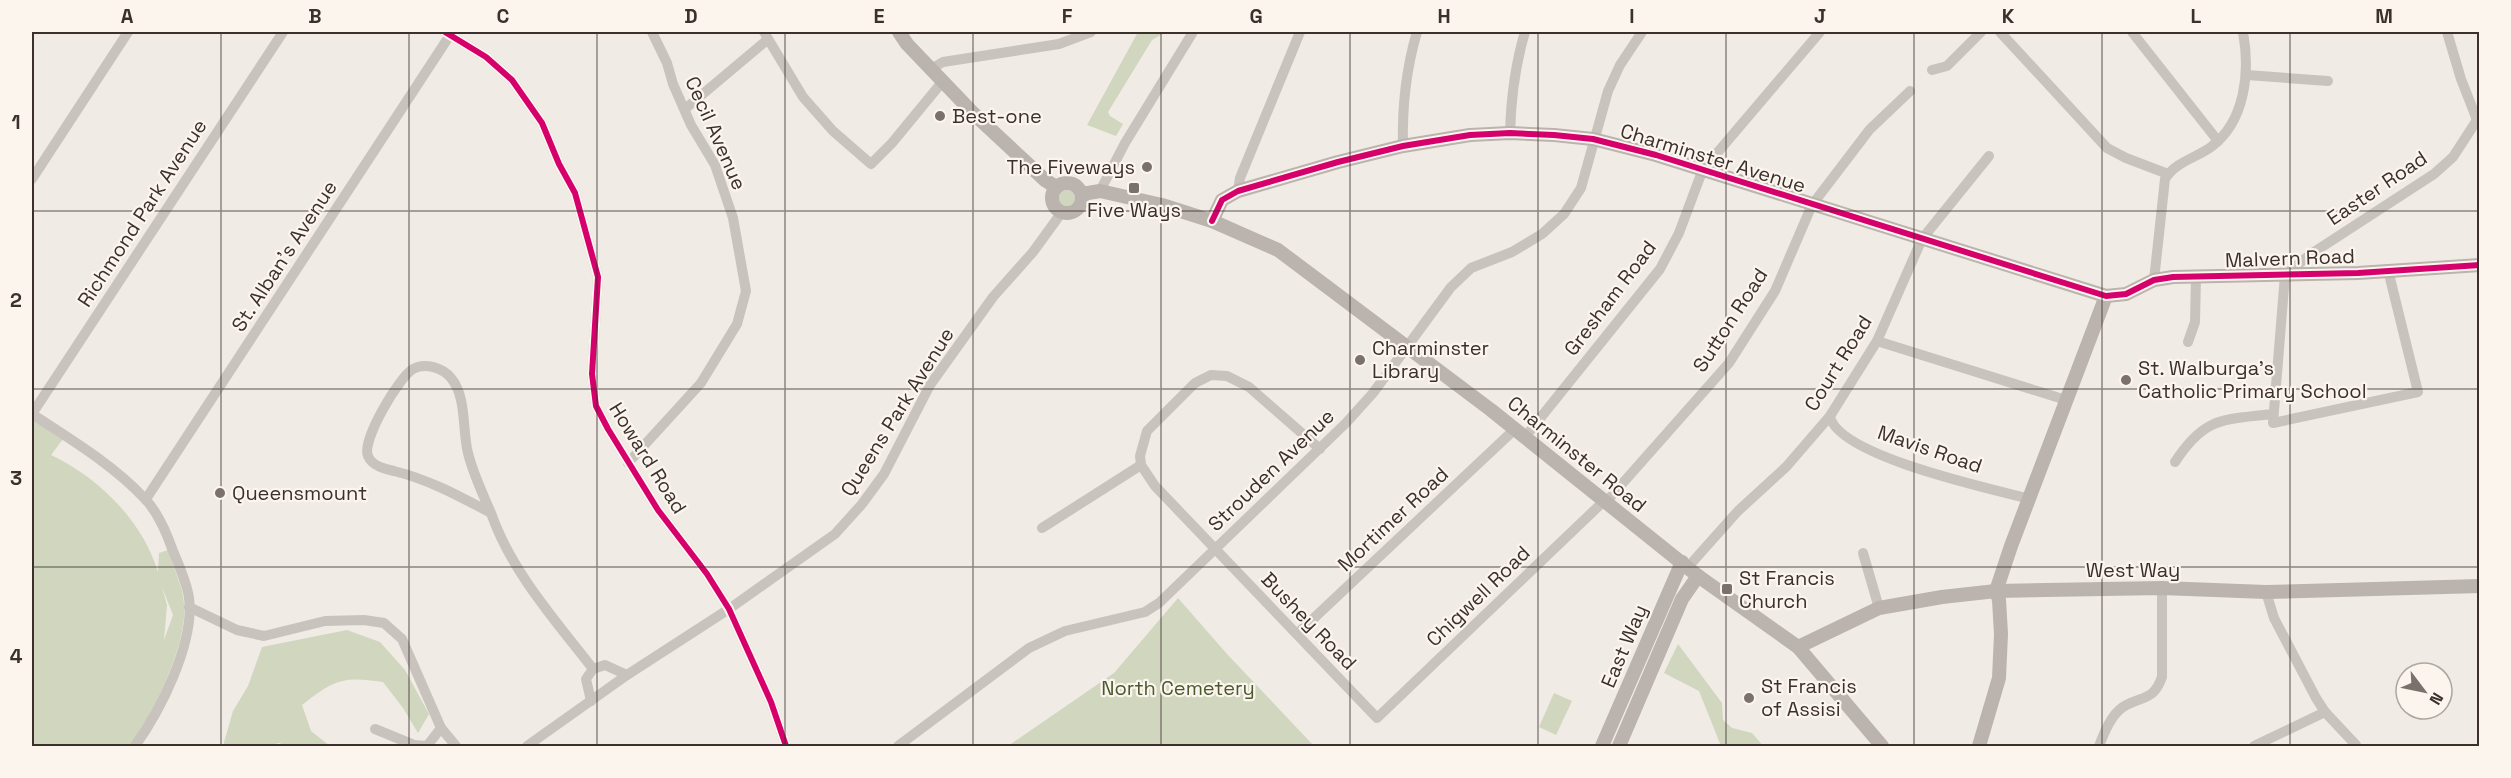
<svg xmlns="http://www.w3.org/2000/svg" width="2511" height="778" font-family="'Space Grotesk',sans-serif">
  <rect width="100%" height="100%" fill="#f0ebe5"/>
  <g fill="#d1d6bf" fill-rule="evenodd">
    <path d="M1138,32H1166L1152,40L1108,112L1110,116L1123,124L1116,136L1087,125Z"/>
    <circle cx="1067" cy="198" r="8"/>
    <path d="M34,420L63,439L51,455C99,478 142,520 158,572L159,553L168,550C173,567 183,586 184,604C188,644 153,713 131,746H32V424ZM162,587L173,615L164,640L167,605Z"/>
    <path d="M1178,598L1227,654L1314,746H1008L1114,673Z"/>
    <path d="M347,630L380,642L405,670L429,714L418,733L403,708L383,682C342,676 334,680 302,705L311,731L330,746H287L279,743L267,746H223L233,711L248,686L262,647Z"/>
    <path d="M1678,644L1722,703L1723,720L1732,728L1752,733L1763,746H1721L1699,691L1664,673Z"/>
    <path d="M1554,693L1572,701L1556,735L1539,727Z"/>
  </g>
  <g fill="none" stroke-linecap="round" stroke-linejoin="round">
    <g stroke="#c9c3be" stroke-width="10">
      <path d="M445,32L486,57L512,80L542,123L559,164L575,193L598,277L592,374L596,406L608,429L658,510L707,574L729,609L771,702L786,746"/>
      <path d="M764,32L803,97L833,131L871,164L892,143L943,81"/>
      <path d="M2000,32L2107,148L2126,158L2168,174"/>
      <path d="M2132,32L2218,141"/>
      <path d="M2447,32L2461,79L2479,125"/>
      <path d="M931,69L943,62L1059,44L1091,32"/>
      <path d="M1932,70L1947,66L1981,32"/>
      <path d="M2247,75L2328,81"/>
      <path d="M685,109L767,40"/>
      <path d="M1510,133C1511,98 1515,65 1525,32"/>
      <path d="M1403,146C1402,107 1406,69 1417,32"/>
      <path d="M1707,170L1712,159L1820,32"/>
      <path d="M32,179L128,32"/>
      <path d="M1100,191L1125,143L1193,32"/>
      <path d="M1238,191L1240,178L1300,32"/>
      <path d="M2388,270L2418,392L2273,423L2285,275L2311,254L2434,174L2453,157L2477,120"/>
      <path d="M2154,280L2165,179C2175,162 2196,158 2211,147C2246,121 2250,71 2243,32"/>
      <path d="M1877,341L2066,400"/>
      <path d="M2188,342L2195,322L2196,277"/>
      <path d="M32,414L283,32"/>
      <path d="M32,414C69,438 115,466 145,499C158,512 167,534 173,551C179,565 187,583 189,598C195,643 160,711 135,746"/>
      <path d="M1830,416C1837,456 1992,489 2030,499"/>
      <path d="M1525,437L1660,269L1679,233L1703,169"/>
      <path d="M1320,449L1249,387L1227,376L1211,375L1195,383L1147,431L1140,456L1141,465L1155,486L1377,718L1604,501"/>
      <path d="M2175,462C2205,416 2223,420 2273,414"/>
      <path d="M628,463L701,383L737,324L746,291L733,218L715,165L691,125L673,84L667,63L652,32"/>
      <path d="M146,499L452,32"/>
      <path d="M1606,502L1729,363L1775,291L1812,205L1870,129L1910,91"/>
      <path d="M491,513C483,494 473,474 468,453C462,430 467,397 451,378C443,368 425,362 413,369C399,377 361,441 368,456C372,466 385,469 394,471C430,480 459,496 491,513C511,571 555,620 593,669"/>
      <path d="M1042,528L1141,465"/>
      <path d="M1863,553L1879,608"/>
      <path d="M1688,567L1738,511L1786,467L1830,416L1877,341L1922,239L1989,156"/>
      <path d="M2266,592L2274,618L2316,698L2325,712L2356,745L2355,746"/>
      <path d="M189,607L237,630L264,636L325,621L364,620L384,623L402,639L441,728L456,746"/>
      <path d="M1297,634L1515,429"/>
      <path d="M591,701L586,679L593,669L605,665L627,675"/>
      <path d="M375,729L414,745L427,746L441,728"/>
      <path d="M527,746L627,675L729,609L835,534L862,504L884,474L930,385L993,297L1033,252L1062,212"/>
      <path d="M898,746L1029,648L1065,631L1145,612L1159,603L1346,423L1373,393L1451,287L1471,268L1512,252L1542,234L1564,214L1581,188L1608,91L1620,65L1642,32"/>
      <path d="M2099,746C2104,733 2111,715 2123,707C2142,695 2153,702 2162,677V588"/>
      <path d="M2254,746L2325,712"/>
    </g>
    <g stroke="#bab3ae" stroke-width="14">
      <path d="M899,32L907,44L974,114L1045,180L1056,187"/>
      <circle cx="1067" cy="198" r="15"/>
      <path d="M1082,194L1100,191L1162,205L1212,221L1278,250L1491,410L1698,576L1798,647L1882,746"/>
      <path d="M1212,221L1222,200L1238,191L1338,162L1403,146L1470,135L1510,133L1554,135L1593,139L1656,155L2106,296L2126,294L2154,280L2173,277L2358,273L2480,265"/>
      <path d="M1798,647L1879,608L1942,597L1996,591L2162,588L2266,592L2480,586"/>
      <path d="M1602,746L1682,562"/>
      <path d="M1619,746L1682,599L1698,576"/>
      <path d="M1979,746L1999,678L2001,634L1999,600L1996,591L2011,546L2106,296"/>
    </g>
    <defs>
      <g id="cycleway">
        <path d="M445,32L486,57L512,80L542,123L559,164L575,193L598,277L592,374L596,406L608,429L658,510L707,574L729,609L771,702L786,746"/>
        <path d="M1212,221L1222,200L1238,191L1338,162L1403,146L1470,135L1510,133L1554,135L1593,139L1656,155L2106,296L2126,294L2154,280L2173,277L2358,273L2480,265"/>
      </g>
    </defs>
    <use href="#cycleway" stroke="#fbf5ee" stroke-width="10"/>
    <use href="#cycleway" stroke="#d6006c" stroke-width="6"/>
  </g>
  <path fill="none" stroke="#3b302b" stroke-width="1.5" stroke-opacity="0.55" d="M221,32V746M409,32V746M597,32V746M785,32V746M973,32V746M1161,32V746M1350,32V746M1538,32V746M1726,32V746M1914,32V746M2102,32V746M2290,32V746M32,211H2480M32,389H2480M32,567H2480"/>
  <g fill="#7a716c" stroke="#fbf5ee" stroke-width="2">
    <circle cx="940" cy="116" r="6"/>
    <circle cx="1147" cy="167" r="6"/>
    <rect x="1128" y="182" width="12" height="12" rx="3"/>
    <circle cx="1360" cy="360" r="6"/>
    <circle cx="2126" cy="380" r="6"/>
    <circle cx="220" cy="493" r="6"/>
    <rect x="1721" y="583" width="12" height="12" rx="3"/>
    <circle cx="1749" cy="698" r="6"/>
  </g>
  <g text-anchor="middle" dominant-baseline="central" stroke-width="4.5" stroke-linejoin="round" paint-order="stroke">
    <g font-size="20" fill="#3b302b" stroke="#fbf5ee" text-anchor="start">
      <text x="952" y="116">Best-one</text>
      <text x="1135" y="167" text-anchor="end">The Fiveways</text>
      <text x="1134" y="210" text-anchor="middle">Five Ways</text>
      <text x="1372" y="348">Charminster<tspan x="1372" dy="23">Library</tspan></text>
      <text x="2138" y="368">St. Walburga's<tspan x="2138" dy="23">Catholic Primary School</tspan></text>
      <text x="232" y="493">Queensmount</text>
      <text x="1739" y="578">St Francis<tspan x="1739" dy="23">Church</tspan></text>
      <text x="1761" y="686">St Francis<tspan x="1761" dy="23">of Assisi</tspan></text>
    </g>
    <g font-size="20" fill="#3b302b" stroke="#fbf5ee">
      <text transform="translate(716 133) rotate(66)">Cecil Avenue</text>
      <text transform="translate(1713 158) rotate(17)">Charminster Avenue</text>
      <text transform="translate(2377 188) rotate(-34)">Easter Road</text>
      <text transform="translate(142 213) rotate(-57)">Richmond Park Avenue</text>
      <text transform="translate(284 256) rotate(-57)">St. Alban's Avenue</text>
      <text transform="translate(2290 258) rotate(-2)">Malvern Road</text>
      <text transform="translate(1610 298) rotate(-53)">Gresham Road</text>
      <text transform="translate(1730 320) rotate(-57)">Sutton Road</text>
      <text transform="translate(1838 363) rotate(-58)">Court Road</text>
      <text transform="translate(897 412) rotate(-58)">Queens Park Avenue</text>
      <text transform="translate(1930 449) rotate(19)">Mavis Road</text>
      <text transform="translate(1577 454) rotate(39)">Charminster Road</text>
      <text transform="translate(648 458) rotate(58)">Howard Road</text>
      <text transform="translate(1271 470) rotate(-44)">Strouden Avenue</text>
      <text transform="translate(1393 519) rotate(-43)">Mortimer Road</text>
      <text x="2133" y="570">West Way</text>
      <text transform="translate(1478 596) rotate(-44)">Chigwell Road</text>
      <text transform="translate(1309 621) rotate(46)">Bushey Road</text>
      <text transform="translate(1624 646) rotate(-67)">East Way</text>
    </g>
    <g font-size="20" fill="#4a5a2e" stroke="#fbf5ee">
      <text x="1178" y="688">North Cemetery</text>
    </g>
  </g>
  <rect width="2511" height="778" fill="none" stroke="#fbf5ee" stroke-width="66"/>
  <g transform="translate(2424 691) rotate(122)"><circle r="28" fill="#fbf5ee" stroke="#aea6a0" stroke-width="1.5"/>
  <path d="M0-4.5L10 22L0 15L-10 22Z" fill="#7a716c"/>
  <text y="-9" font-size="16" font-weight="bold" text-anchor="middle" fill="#3b302b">N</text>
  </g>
  <rect x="33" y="33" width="2445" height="712" fill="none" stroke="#3b302b" stroke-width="2"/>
  <g font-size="20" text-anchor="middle" font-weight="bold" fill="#3b302b">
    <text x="127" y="23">A</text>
    <text x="315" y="23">B</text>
    <text x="503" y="23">C</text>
    <text x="691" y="23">D</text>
    <text x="879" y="23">E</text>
    <text x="1067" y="23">F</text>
    <text x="1256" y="23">G</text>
    <text x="1444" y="23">H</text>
    <text x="1632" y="23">I</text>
    <text x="1820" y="23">J</text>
    <text x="2008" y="23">K</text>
    <text x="2196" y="23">L</text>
    <text x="2384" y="23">M</text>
    <text x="16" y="129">1</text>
    <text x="16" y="307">2</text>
    <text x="16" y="485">3</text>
    <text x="16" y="663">4</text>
  </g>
</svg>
